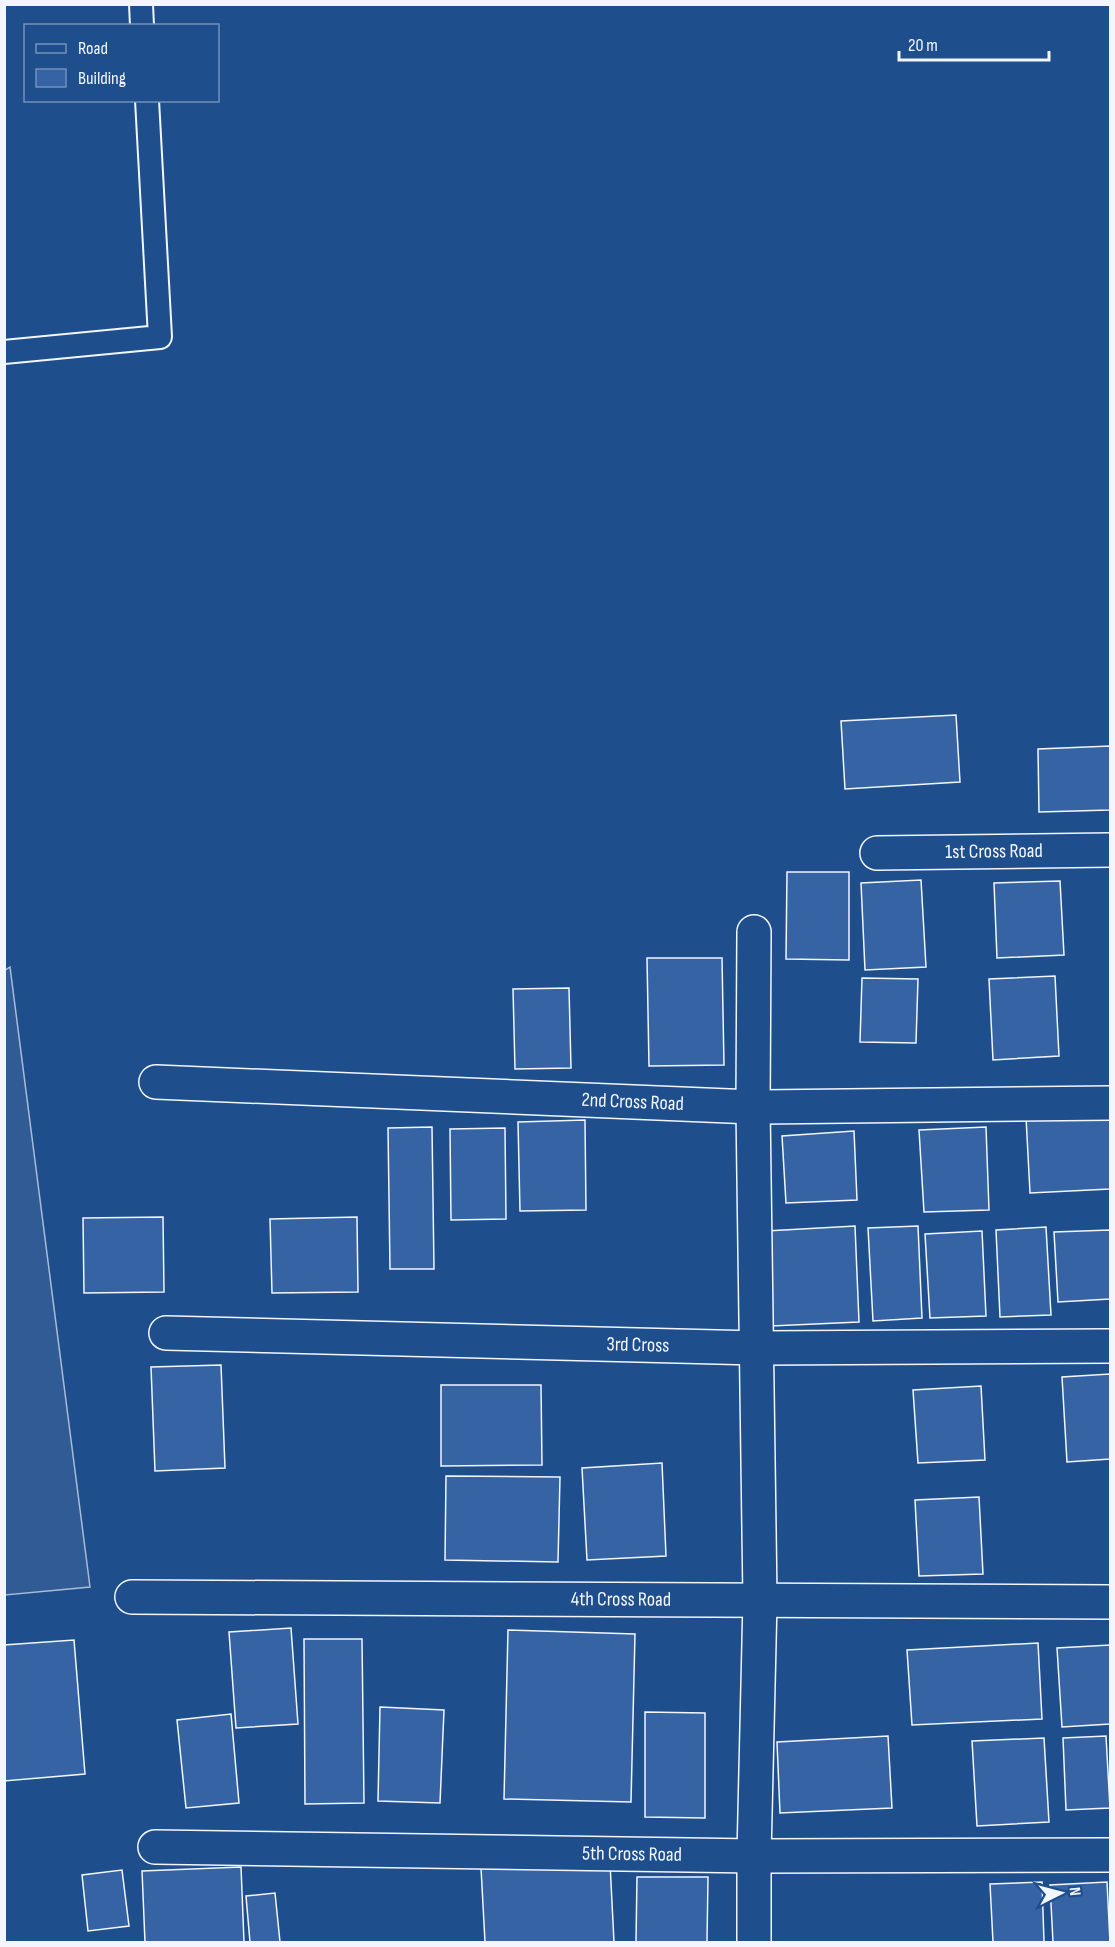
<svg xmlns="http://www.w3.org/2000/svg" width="1115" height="1947" font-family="'Sofia Sans Condensed',sans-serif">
  <rect width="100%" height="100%" fill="#1f4e8c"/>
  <path fill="#305b95" stroke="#a8bbd7" stroke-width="1.5" d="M10,967L90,1587L5,1595L4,971Z"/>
  <g fill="#3563a3" stroke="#f2f6ff" stroke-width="1.5">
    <path d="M956,715L960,782L845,789L841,721Z"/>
    <path d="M1110,746V810L1039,812L1038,749Z"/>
    <path d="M787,872H849V960L786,959Z"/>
    <path d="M921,880L926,967L865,970L861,883Z"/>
    <path d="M1060,881L1064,955L997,958L994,883Z"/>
    <path d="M647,958H722L724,1065L649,1066Z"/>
    <path d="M1055,976L1059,1056L993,1060L989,979Z"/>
    <path d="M862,978L918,979L916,1043L860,1042Z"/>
    <path d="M569,988L571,1068L515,1069L513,989Z"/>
    <path d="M1110,1114V1189L1030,1193L1026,1117Z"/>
    <path d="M585,1120L586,1210L520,1211L518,1122Z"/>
    <path d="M432,1127L434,1269H390L388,1128Z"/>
    <path d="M986,1127L989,1210L924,1212L919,1130Z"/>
    <path d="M505,1128L506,1219L451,1220L450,1129Z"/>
    <path d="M854,1131L857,1200L786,1203L782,1136Z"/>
    <path d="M163,1217L164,1292L84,1293L83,1218Z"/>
    <path d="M357,1217L358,1292L272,1293L270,1219Z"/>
    <path d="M855,1226L859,1322L771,1326L766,1231Z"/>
    <path d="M918,1226L922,1318L873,1321L868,1228Z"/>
    <path d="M1046,1227L1051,1315L1000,1317L996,1230Z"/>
    <path d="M1110,1230V1299L1058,1302L1054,1232Z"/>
    <path d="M982,1231L986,1316L930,1318L925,1234Z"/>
    <path d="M221,1365L225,1468L155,1471L151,1367Z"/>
    <path d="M1110,1374V1459L1067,1462L1062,1377Z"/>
    <path d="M441,1385H541L542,1465L441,1466Z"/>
    <path d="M981,1386L985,1460L918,1463L913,1390Z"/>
    <path d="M662,1463L666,1556L587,1560L582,1468Z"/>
    <path d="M446,1476L560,1477L558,1562L445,1560Z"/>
    <path d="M979,1497L983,1574L919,1576L915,1500Z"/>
    <path d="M291,1628L298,1724L236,1728L229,1632Z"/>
    <path d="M508,1630L635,1634L631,1802L504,1799Z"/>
    <path d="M304,1639H362L364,1803L305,1804Z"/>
    <path d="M74,1640L85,1774L4,1781V1645Z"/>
    <path d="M1038,1643L1042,1719L912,1725L907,1650Z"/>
    <path d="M1110,1645V1724L1062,1727L1057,1648Z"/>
    <path d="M380,1707L444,1710L440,1803L378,1801Z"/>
    <path d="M645,1712L705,1713V1818L645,1817Z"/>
    <path d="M231,1714L239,1803L186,1808L177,1720Z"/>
    <path d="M888,1736L892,1808L780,1813L777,1742Z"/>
    <path d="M1106,1736L1110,1808L1066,1810L1063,1738Z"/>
    <path d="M1044,1738L1049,1822L977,1826L972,1741Z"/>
    <path d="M610,1863L614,1942H485L481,1868Z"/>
    <path d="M241,1867L244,1942H145L142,1871Z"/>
    <path d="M122,1870L129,1926L88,1931L82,1875Z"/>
    <path d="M637,1877H708L707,1942H636Z"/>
    <path d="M1042,1882L1044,1942H993L990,1884Z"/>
    <path d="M1107,1882L1110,1942H1053L1050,1885Z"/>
    <path d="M275,1893L280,1942H250L246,1896Z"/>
  </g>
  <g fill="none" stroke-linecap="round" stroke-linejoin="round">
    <defs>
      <g id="lane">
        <path d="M141,4L142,26"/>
        <path d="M4,352L160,337L147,100"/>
      </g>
      <g id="street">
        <path id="s1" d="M877,853L1110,850"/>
        <path d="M754,932L753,1107L760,1600L754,1856V1942"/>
        <path id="s2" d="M156,1082L753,1107L1110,1103"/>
        <path id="s3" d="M166,1333L757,1348L1110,1346"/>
        <path id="s4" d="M132,1597L1110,1602"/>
        <path id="s5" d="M155,1847L754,1856L1110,1855"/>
      </g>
    </defs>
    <use href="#lane" stroke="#f2f6ff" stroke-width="26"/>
    <use href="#street" stroke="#f2f6ff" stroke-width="36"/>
    <use href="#lane" stroke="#1f4e8c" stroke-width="22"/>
    <use href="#street" stroke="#1f4e8c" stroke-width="33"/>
  </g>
  <g text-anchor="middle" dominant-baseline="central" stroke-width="4.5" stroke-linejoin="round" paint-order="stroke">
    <g font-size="20" fill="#f2f6ff" stroke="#1f4e8c">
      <text stroke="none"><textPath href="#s1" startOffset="117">1st Cross Road</textPath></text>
      <text stroke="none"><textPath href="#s2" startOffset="477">2nd Cross Road</textPath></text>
      <text stroke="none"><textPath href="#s3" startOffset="472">3rd Cross</textPath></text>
      <text stroke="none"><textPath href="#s4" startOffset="489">4th Cross Road</textPath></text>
      <text stroke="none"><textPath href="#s5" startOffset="477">5th Cross Road</textPath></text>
    </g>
  </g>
  <rect width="1115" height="1947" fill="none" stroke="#f2f6ff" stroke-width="12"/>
  <rect x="24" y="24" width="195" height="78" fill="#1f4e8c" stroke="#7391ba" stroke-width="1.5"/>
  <rect x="36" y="44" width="30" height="9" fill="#1f4e8c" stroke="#7391ba" stroke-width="1.5"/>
  <text x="78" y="54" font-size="18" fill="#f2f6ff">Road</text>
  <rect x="36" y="69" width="30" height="18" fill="#3563a3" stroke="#7391ba" stroke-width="1.5"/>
  <text x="78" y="84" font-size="18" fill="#f2f6ff">Building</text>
  <g transform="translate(1061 1893) rotate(84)" stroke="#1f4e8c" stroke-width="4.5" paint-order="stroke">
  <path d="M0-4.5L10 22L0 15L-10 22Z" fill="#f2f6ff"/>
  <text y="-9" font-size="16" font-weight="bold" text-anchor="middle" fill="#f2f6ff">N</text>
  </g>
  <path d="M899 51v9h150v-9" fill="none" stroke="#f2f6ff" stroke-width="3"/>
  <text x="908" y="51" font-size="18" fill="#f2f6ff" stroke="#1f4e8c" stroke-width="4.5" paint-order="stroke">20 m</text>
</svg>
